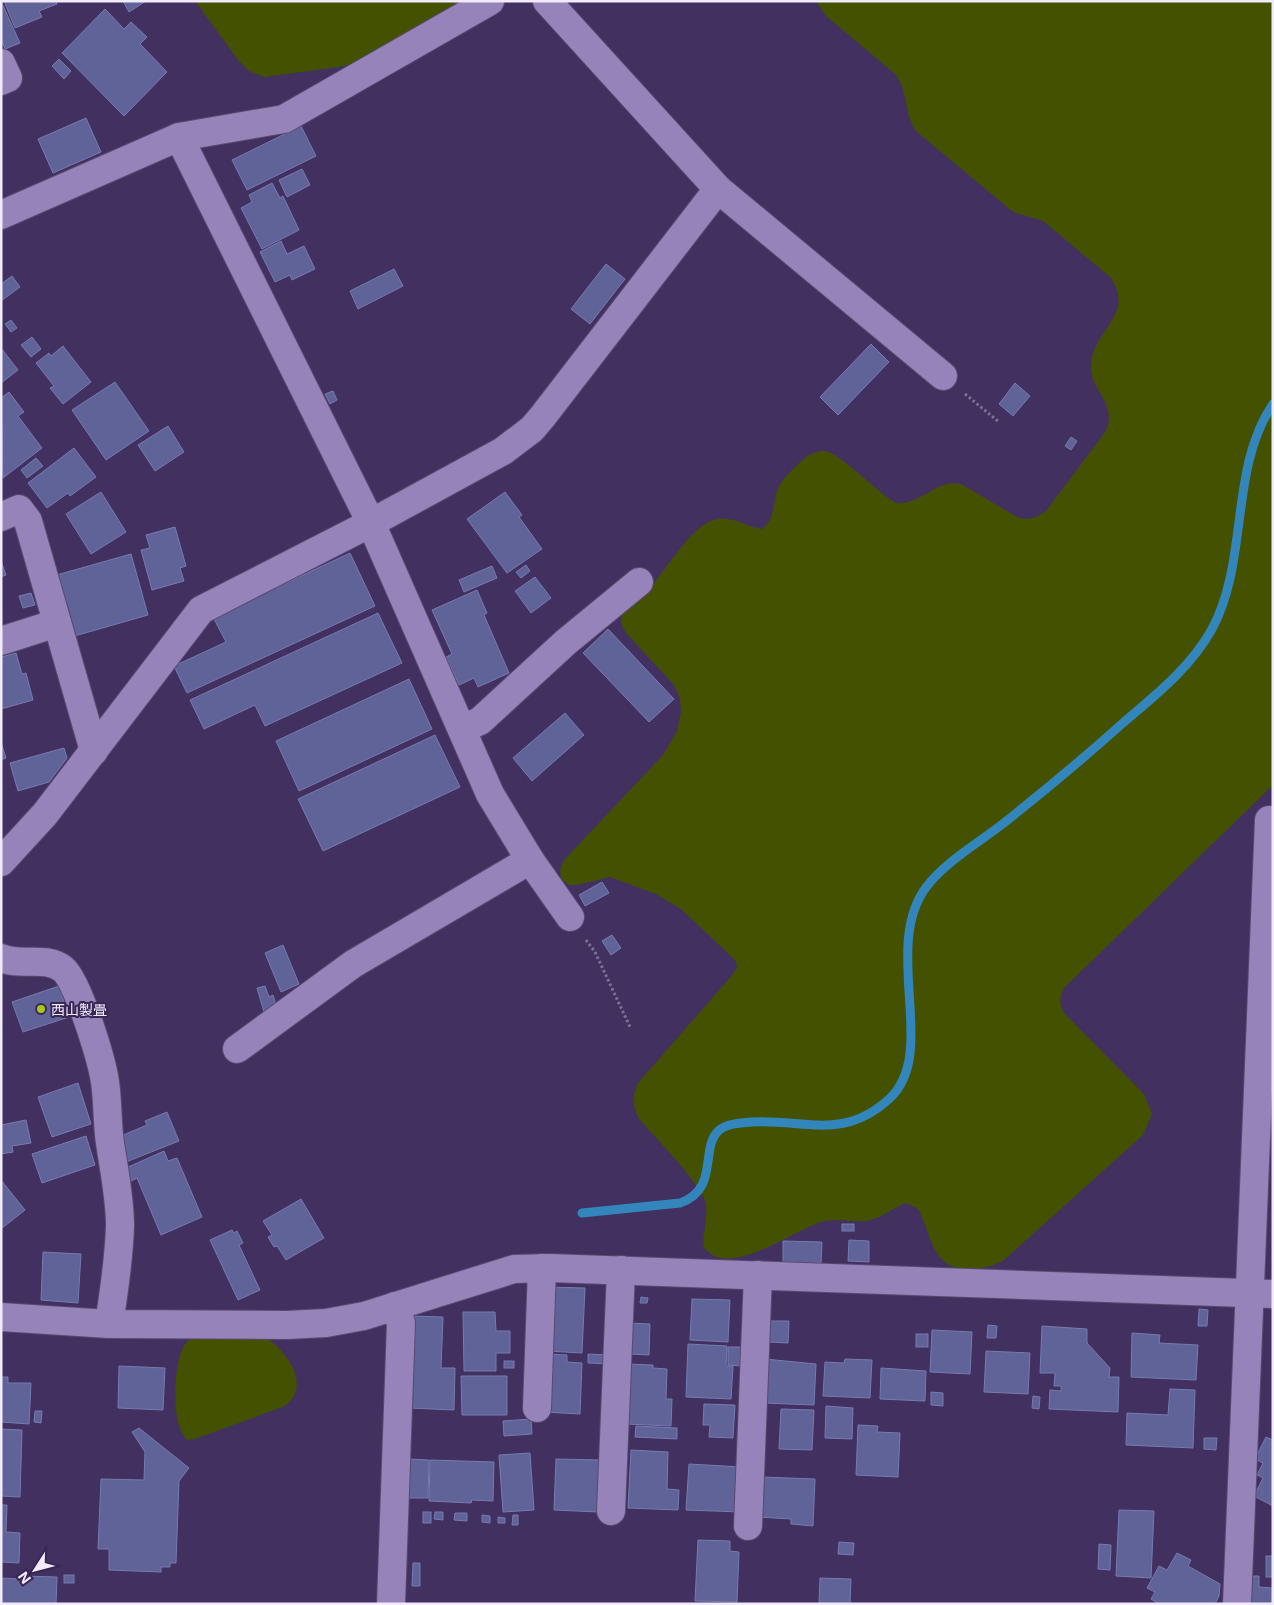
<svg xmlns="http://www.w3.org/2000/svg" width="1274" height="1605" font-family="Inter,'Noto Sans JP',sans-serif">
  <rect width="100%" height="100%" fill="#423060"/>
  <g fill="#445100">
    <path d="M195,1H462L364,61L339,67L264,77L249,71L238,60Z"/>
    <path d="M816,1H1273V785L1064,988C1059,998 1059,1004 1065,1014L1144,1094L1152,1114L1143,1135L1003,1261C990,1267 980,1270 965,1269C932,1268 931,1233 918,1209L906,1203C893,1208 883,1217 871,1220C856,1224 840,1218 825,1221C794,1228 727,1283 703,1246C703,1232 708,1218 706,1204C703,1186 653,1135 639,1119C632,1105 632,1097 638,1083L734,973L737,967L736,961L681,909L656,894L610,877L577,885H568L561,878L560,869L564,860L663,755L677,731L681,712L680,698L674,685L626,633L621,624L622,613C632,604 643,594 653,584C669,566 693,523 717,519C733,516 747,527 762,529C776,519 772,502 778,488C783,478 791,471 798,464C805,457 814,450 825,451C840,453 878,493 896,503C921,506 939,476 963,485L1017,517C1029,521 1036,518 1046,511L1106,431C1118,401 1088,390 1091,363C1095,328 1136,314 1110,277L1043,221L1013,212L917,132C903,114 909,91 895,74L826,16Z"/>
    <path d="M198,1336L266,1338C287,1351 312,1386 285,1406L195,1439L188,1440C170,1428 173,1361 185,1344C188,1339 193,1338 198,1336Z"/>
  </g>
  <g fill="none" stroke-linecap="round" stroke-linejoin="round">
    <path stroke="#3286bb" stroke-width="9" d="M582,1213L680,1203C723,1188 696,1141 724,1127C732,1123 743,1123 752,1122C805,1119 843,1141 889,1099C940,1053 880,947 927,886C946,862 976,844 1000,826C1043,792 1084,758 1124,722C1157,694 1191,667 1212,629C1249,561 1229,468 1273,404"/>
  </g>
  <g fill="#606397" stroke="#767bb0">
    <path d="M1,1L20,43L5,49L1,38Z"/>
    <path d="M4,1H56L57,4L39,11L42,17L15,28Z"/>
    <path d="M123,1H146L129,12Z"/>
    <path d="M105,9L124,29L131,22L147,37L140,44L167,72L124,116L62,53Z"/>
    <path d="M59,59L71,71L64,79L52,66Z"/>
    <path d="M86,118L101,152L53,173L38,139Z"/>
    <path d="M301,126L316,156L247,190L232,160Z"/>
    <path d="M302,169L310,185L287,197L279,180Z"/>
    <path d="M272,183L280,198L283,196L299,230L262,249L241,208L252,202L249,195Z"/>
    <path d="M281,241L287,254L304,246L315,269L292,280L290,275L275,282L260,252Z"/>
    <path d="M606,264L625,279L590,324L571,309Z"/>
    <path d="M394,269L403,286L358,309L350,291Z"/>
    <path d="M12,276L20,287L1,301V284Z"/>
    <path d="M11,320L17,328L11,332L5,324Z"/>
    <path d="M32,337L41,349L31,357L21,345Z"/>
    <path d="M871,344L889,362L838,415L820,397Z"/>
    <path d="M63,346L91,382L63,404L50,388L54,386L36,363L49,353L51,356Z"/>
    <path d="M1,348L18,370L1,383Z"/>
    <path d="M115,382L149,431L106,460L72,410Z"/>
    <path d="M1015,383L1030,396L1013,416L999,404Z"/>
    <path d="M333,391L337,400L330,404L325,394Z"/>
    <path d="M9,392L24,412L18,416L42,448L3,478L1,398Z"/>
    <path d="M168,426L184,452L155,471L138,445Z"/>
    <path d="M1071,437L1077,441L1071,450L1065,446Z"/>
    <path d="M74,448L96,477L70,496L68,493L47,508L28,483Z"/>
    <path d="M36,458L43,466L27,478L21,470Z"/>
    <path d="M101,492L126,532L91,554L66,514Z"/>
    <path d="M505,492L522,515L519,517L542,549L507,573L467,519Z"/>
    <path d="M175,527L186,566L180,568L184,581L152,590L141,550L150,548L146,535Z"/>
    <path d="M350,553L375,606L187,693L174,666L226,642L213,617Z"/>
    <path d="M131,554L148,615L71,637L53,576Z"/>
    <path d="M1,561L6,575L1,577Z"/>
    <path d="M526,565L530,571L521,578L516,572Z"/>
    <path d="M492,566L497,578L464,592L459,580Z"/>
    <path d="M535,577L551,598L531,613L515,591Z"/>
    <path d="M477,590L487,613L484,615L509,673L478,687L474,678L459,685L446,657L452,654L432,610Z"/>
    <path d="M31,593L35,605L23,608L19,596Z"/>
    <path d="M378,613L402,663L265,726L255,705L204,729L190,700Z"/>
    <path d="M608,629L674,699L649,722L583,653Z"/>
    <path d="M16,653L22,674L26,673L33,700L1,709V657Z"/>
    <path d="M409,679L432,729L299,791L276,741Z"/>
    <path d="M565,713L584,735L532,781L513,758Z"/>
    <path d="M435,735L460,787L323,851L298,799Z"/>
    <path d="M1,742L6,758L1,760Z"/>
    <path d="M64,748L67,758L49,782L18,791L10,763Z"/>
    <path d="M602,882L609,893L585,906L579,895Z"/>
    <path d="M612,935L621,948L611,955L602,941Z"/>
    <path d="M283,945L299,984L281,992L265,953Z"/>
    <path d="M59,986L69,1017L23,1032L12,1002Z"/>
    <path d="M265,986L269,997L273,995L277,1008L264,1012L257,988Z"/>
    <path d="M78,1083L91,1124L52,1137L38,1097Z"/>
    <path d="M167,1112L179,1141L126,1162L116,1138L147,1125L145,1121Z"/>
    <path d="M26,1120L31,1143L12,1146L13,1152L1,1154V1125Z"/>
    <path d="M86,1136L95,1165L42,1183L32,1154Z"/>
    <path d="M164,1151L168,1161L177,1158L202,1217L161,1235L137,1178L131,1181L126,1168Z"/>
    <path d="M1,1180L25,1210L1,1229Z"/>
    <path d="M301,1199L324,1238L286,1260L277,1246L274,1247L268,1237L272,1235L263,1221Z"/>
    <rect x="842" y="1224" width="12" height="7"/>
    <path d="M232,1230L234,1233L237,1231L243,1243L239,1245L260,1290L238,1300L210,1240Z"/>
    <path d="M849,1240L869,1241V1262L848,1261Z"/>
    <path d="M783,1241L822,1242L821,1263L783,1262Z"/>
    <path d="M43,1252L81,1254L78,1303L41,1300Z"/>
    <path d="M548,1287L585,1288L582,1353L546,1351Z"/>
    <path d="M641,1297L648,1298L647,1303H640Z"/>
    <path d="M692,1299L730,1300L728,1342L690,1340Z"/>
    <path d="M1199,1309L1208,1310L1207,1326H1198Z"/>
    <path d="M463,1312H495L496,1331H510V1353H496V1371H464Z"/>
    <path d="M412,1316L443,1317L441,1368H455L454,1410L409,1408Z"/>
    <path d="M770,1321H789L788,1343L769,1342Z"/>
    <path d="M628,1323L650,1324L649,1355L627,1354Z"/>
    <path d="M988,1325L997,1326L996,1338H987Z"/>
    <path d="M1042,1326L1087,1329V1343L1110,1368L1109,1377H1119L1118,1412L1049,1409L1050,1390L1061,1391V1386H1054L1055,1373H1040Z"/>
    <path d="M932,1330L972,1332L970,1374L930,1372Z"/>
    <path d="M1132,1333L1160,1335L1159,1343L1198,1345L1196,1380L1131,1377Z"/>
    <rect x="916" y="1334" width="12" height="13"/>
    <path d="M688,1344L727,1346L726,1366H733L731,1399L686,1397Z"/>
    <path d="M728,1347H742L741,1366L728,1365Z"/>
    <path d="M986,1351L1030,1353L1028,1394L984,1392Z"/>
    <path d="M546,1354L567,1355V1362L582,1363L580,1414L544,1412Z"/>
    <path d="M588,1354L610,1355V1364L588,1363Z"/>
    <path d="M765,1359L816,1364L814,1405L764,1403Z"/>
    <path d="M845,1359L872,1360L870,1398L823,1396L825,1362L844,1363Z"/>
    <rect x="504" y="1361" width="10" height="7"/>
    <path d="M628,1364L653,1365V1368L667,1369L666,1399H672L671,1426L626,1424Z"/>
    <path d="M119,1366L165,1368L163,1410L118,1408Z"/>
    <path d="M881,1368L926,1371L925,1401L880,1399Z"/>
    <path d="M461,1376H507V1415H462Z"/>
    <path d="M1,1377H8V1383H31L29,1424L1,1422Z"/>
    <path d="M1170,1389L1195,1390L1193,1448L1126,1445L1127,1413L1168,1415Z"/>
    <path d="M931,1392L943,1393V1406L931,1405Z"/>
    <path d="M1033,1396L1040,1397L1039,1409L1032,1408Z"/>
    <path d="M704,1404L735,1405L733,1438L709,1437L710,1425H703Z"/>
    <path d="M826,1406L853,1408L852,1439L825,1438Z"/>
    <path d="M781,1409L814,1410L812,1450L779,1449Z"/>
    <path d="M35,1411H42L41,1423L34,1422Z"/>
    <path d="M531,1419L532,1434L504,1436L503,1421Z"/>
    <path d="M858,1425L878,1426L877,1432L900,1433L898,1477L856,1475Z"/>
    <path d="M636,1426L677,1428V1439L635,1437Z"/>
    <path d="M139,1428L189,1468L179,1481L176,1563H170V1567H161V1572L109,1570V1549H98L101,1479L144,1480L145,1452L132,1432Z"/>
    <path d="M1,1429L22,1430L20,1497L1,1496Z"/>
    <path d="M1266,1437L1273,1440V1506L1254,1496L1263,1478L1257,1475L1263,1463L1255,1459Z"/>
    <path d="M1204,1438H1217L1216,1450L1204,1449Z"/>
    <path d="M631,1450L668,1452L667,1489L679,1490L678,1510L628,1508Z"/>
    <path d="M530,1453L534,1510L503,1512L499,1455Z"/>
    <path d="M409,1459L429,1460L428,1498H408Z"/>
    <path d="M556,1459L600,1460L598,1512L554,1510Z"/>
    <path d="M430,1460L494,1462L493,1501L472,1500L471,1503L429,1501Z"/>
    <path d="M689,1464L742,1467L741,1512L686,1510Z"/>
    <path d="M762,1477L815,1479L813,1526L791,1524V1519L757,1517Z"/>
    <path d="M1,1505H7L6,1532L20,1533L19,1563L1,1562Z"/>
    <path d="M1119,1510L1154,1511L1151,1578L1116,1576Z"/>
    <rect x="423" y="1512" width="8" height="11"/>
    <path d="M435,1512H443V1520L434,1519Z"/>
    <path d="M455,1513H467V1521L454,1520Z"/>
    <path d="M482,1515L490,1516V1523L482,1522Z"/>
    <path d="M513,1515H518V1525H512Z"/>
    <path d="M498,1517L505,1518V1523H498Z"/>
    <path d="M698,1540L730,1541V1551L739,1552L737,1602L695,1601Z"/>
    <path d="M839,1542L854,1543L853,1555L838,1554Z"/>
    <path d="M1099,1544L1111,1545L1110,1570L1098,1569Z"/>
    <path d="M1177,1553L1191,1560L1188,1566L1220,1584L1219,1596L1215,1604H1159L1151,1599L1155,1592L1147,1588L1159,1566L1167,1570Z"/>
    <rect x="1266" y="1556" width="7" height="21"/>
    <path d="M413,1563H420V1586H412Z"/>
    <rect x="64" y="1575" width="10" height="8"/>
    <path d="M22,1576L57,1577L56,1604H1V1578L21,1579Z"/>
    <path d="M1249,1576H1259V1587L1273,1588V1604H1248Z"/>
    <path d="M820,1578L851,1579L850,1604H819Z"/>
  </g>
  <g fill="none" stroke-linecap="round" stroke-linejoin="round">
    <defs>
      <g id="minor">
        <path d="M547,1L718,189L943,376"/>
        <path d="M1,63L8,78L1,81"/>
        <path d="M179,137L371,523L490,794L530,860L570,917"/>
        <path d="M1,215L179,137L284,119L490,1"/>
        <path d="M1,517L19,509L28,521L94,751"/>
        <path d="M1,641L57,623"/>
        <path d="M462,729L480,721L566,642L639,582"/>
        <path d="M1,862L45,814L201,610L371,523L503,451L532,429L543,416L718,189"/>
        <path d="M1,958C21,967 45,955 63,969C78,981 102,1061 105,1082C108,1102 107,1123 110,1143C114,1170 120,1198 120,1226C119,1259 114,1292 109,1324"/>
        <path d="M237,1049L353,964L530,860"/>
        <path d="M1,1317L109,1324L287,1325L326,1323L364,1316L514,1269L550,1268L1273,1294"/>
        <path d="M537,1408L542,1268"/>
        <path d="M611,1511L621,1270"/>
        <path d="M748,1526L758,1275"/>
        <path d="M391,1604L401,1323L395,1306"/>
        <path d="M1237,1604L1269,820"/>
      </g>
    </defs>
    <use href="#minor" stroke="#594970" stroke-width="30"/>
    <g stroke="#7e7096" stroke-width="3" stroke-dasharray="2.5 2.5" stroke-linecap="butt">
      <path d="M965,394L999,422"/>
      <path d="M586,940L595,952L631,1029"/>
    </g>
    <use href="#minor" stroke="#9583b9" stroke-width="28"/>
  </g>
  <circle fill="#aac719" stroke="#382654" stroke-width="2" cx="41" cy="1009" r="5"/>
  <g text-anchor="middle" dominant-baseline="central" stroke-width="4" stroke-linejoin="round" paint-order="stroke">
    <g font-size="14" fill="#f1ebfd" stroke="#382654" text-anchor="start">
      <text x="51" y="1009">西山製畳</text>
    </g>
  </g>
  <rect width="1274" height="1605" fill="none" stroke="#f1ebfd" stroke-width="5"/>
  <g transform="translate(35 1570) rotate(234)" stroke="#382654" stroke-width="4" paint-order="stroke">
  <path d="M0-4L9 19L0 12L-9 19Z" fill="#f1ebfd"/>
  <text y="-8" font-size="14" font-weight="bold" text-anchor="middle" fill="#f1ebfd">N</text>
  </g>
</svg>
